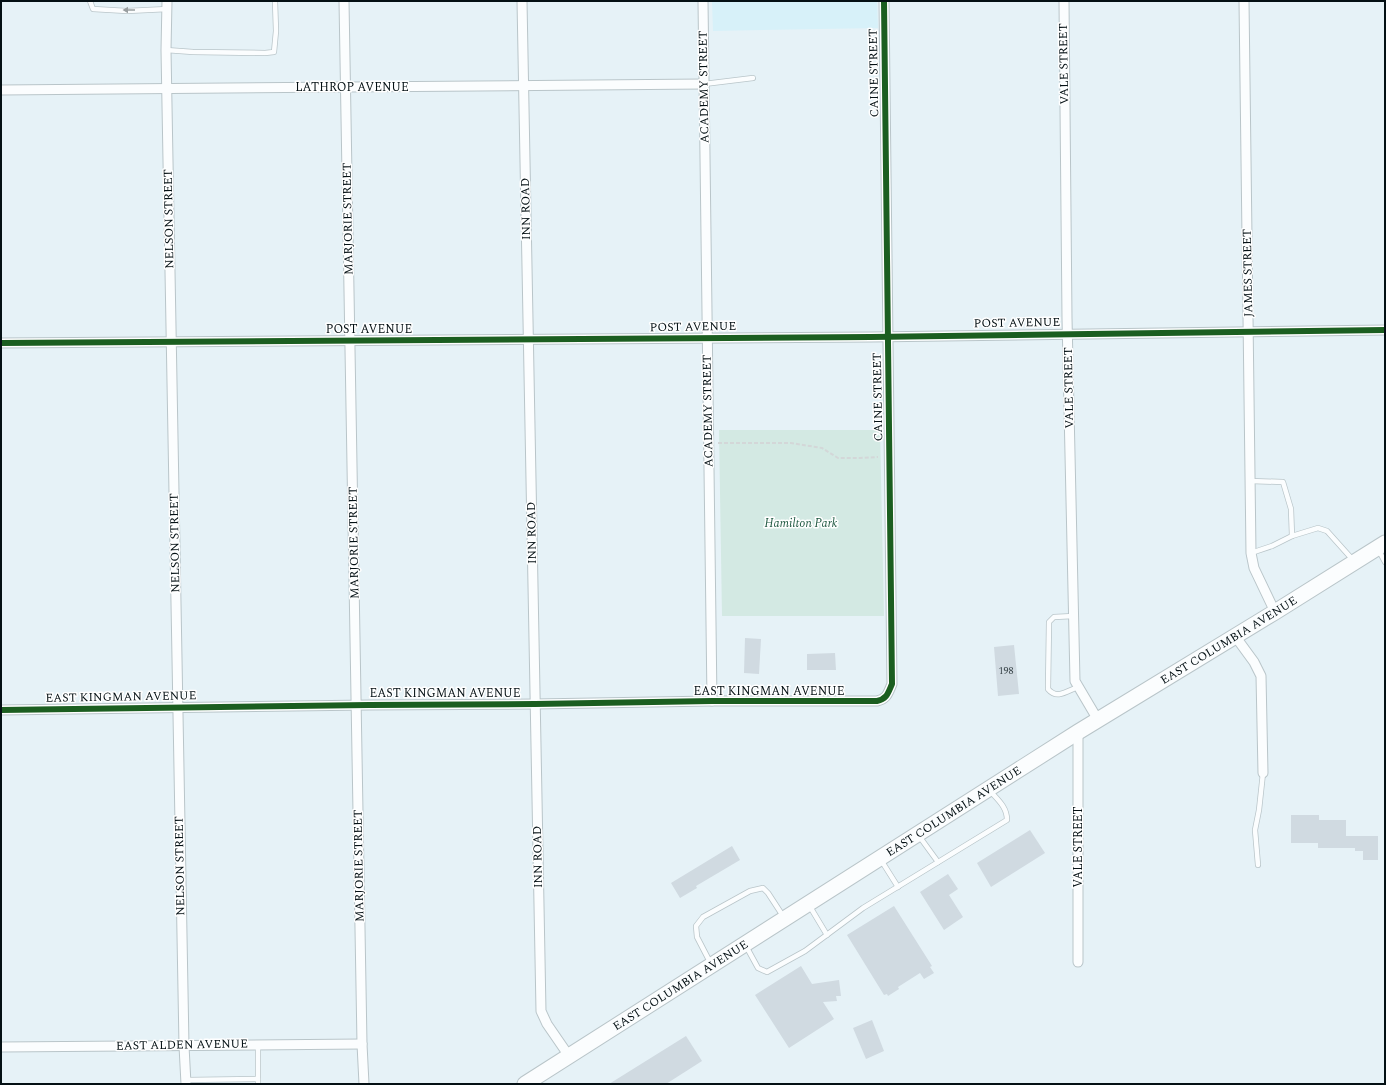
<svg xmlns="http://www.w3.org/2000/svg" width="1386" height="1085" font-family="Spectral,serif">
  <rect width="100%" height="100%" fill="#e6f2f7"/>
  <path fill="#d7f1f9" d="M712,1H877L878,28L713,31Z"/>
  <path fill="#d3e9e3" d="M719,430H880L884,616H722Z"/>
  <g fill="#d0dae1">
    <path d="M745,638L761,639L759,674L744,673Z"/>
    <path d="M1014,645L1019,694L998,696L994,647Z"/>
    <path d="M835,653L836,670H807V654Z"/>
    <path d="M1291,815H1319V820H1346V836H1378V860H1363V851H1355V848H1318V843H1291Z"/>
    <path d="M1030,830L1045,853L991,887L977,863Z"/>
    <path d="M732,846L740,860L696,886L697,888L680,898L671,883Z"/>
    <path d="M948,874L958,889L949,895L963,917L944,930L920,892Z"/>
    <path d="M894,906L932,966L930,967L934,973L924,979L920,973L898,987L899,989L888,996L887,994L884,995L847,935Z"/>
    <path d="M801,966L812,984L839,980L841,996H836L837,1001L823,1002L834,1019L789,1048L755,995Z"/>
    <path d="M872,1020L884,1051L866,1059L853,1028Z"/>
    <path d="M686,1036L702,1061L666,1084H609Z"/>
  </g>
  <g fill="none" stroke-linecap="round" stroke-linejoin="round">
    <defs>
      <g id="lane">
        <path d="M90,1L93,9L127,11L168,9"/>
        <path d="M166,50L193,52L265,53L274,52L276,31L275,1"/>
        <path d="M704,84L753,78"/>
        <path d="M1250,481L1283,482L1291,509L1292,536"/>
        <path d="M1378,549L1385,562"/>
        <path d="M1251,553L1272,546L1292,536L1318,528L1327,531L1353,560"/>
        <path d="M1074,616L1054,617L1049,622L1048,689C1057,700 1067,691 1078,687"/>
        <path d="M919,836L938,862"/>
        <path d="M881,860L898,887"/>
        <path d="M1258,865L1255,830L1259,810L1263,773"/>
        <path d="M809,905L827,935"/>
        <path d="M746,946L758,968L767,972L805,951L863,908L1007,820C1007,807 998,800 990,791"/>
        <path d="M711,964L697,937L696,926L703,917L750,891L763,888L768,893L783,916"/>
        <path d="M258,1044V1084"/>
        <path d="M186,1080L258,1079"/>
      </g>
      <g id="street">
        <path d="M167,1L166,50L184,1046L186,1084"/>
        <path d="M344,1L362,1044L364,1084"/>
        <path d="M522,1L541,1011L547,1024L569,1056"/>
        <path d="M703,1L712,701"/>
        <path d="M1064,1L1067,318L1075,681L1098,720"/>
        <path d="M1244,1L1251,553L1254,568L1275,612"/>
        <path d="M1,90L704,84"/>
        <path d="M1,343L871,337L1385,330"/>
        <path d="M1235,636L1254,662L1261,676L1263,773"/>
        <path d="M1,710L369,705L535,704L712,701H877C887,699 888,693 892,684L884,1"/>
        <path d="M1078,732V962"/>
        <path d="M1,1047L362,1044"/>
      </g>
      <g id="primary">
        <path id="s1" d="M525,1084L1078,732L1275,612L1385,543"/>
      </g>
    </defs>
    <use href="#lane" stroke="#b9c5c9" stroke-width="6"/>
    <use href="#street" stroke="#b9c5c9" stroke-width="11"/>
    <use href="#primary" stroke="#b9c5c9" stroke-width="17"/>
    <path stroke="#d3d7d8" stroke-width="2" stroke-dasharray="4 2" stroke-linecap="butt" d="M718,443H791L822,448L838,458H860L878,457"/>
    <use href="#lane" stroke="#fbfdfe" stroke-width="4.5"/>
    <use href="#street" stroke="#fbfdfe" stroke-width="9"/>
    <use href="#primary" stroke="#fbfdfe" stroke-width="15"/>
    <defs>
      <g id="cycleway">
        <path d="M1,343L871,337L1385,330"/>
        <path d="M1,710L369,705L535,704L712,701H877C887,699 888,693 892,684L884,1"/>
      </g>
    </defs>
    <use href="#cycleway" stroke="#fff" stroke-width="8"/>
    <use href="#cycleway" stroke="#1b5e20" stroke-width="6"/>
  </g>
  <defs><path id="oneway-solid" d="M-6-.8H1V-3.2L6.5 0L1 3.2V.8H-6Z"/></defs>
  <use fill="#989ea0" href="#oneway-solid" transform="translate(129 10) rotate(-180)"/>
  <g text-anchor="middle" dominant-baseline="central" stroke-width="3" stroke-linejoin="round" paint-order="stroke">
    <g font-size="10" fill="#384448">
      <text x="1006" y="671">198</text>
    </g>
    <g font-size="12" fill="#041014" stroke="#fff">
      <text transform="translate(1064 64) rotate(-91)">VALE STREET</text>
      <text transform="translate(874 73) rotate(-91)">CAINE STREET</text>
      <text x="352" y="87">LATHROP AVENUE</text>
      <text transform="translate(704 87) rotate(-91)">ACADEMY STREET</text>
      <text transform="translate(526 209) rotate(-91)">INN ROAD</text>
      <text transform="translate(169 219) rotate(-91)">NELSON STREET</text>
      <text transform="translate(348 219) rotate(-91)">MARJORIE STREET</text>
      <text transform="translate(1248 273) rotate(-91)">JAMES STREET</text>
      <text transform="translate(1017 323) rotate(-1)">POST AVENUE</text>
      <text transform="translate(693 327) rotate(-1)">POST AVENUE</text>
      <text x="369" y="329">POST AVENUE</text>
      <text transform="translate(1069 388) rotate(-91)">VALE STREET</text>
      <text transform="translate(878 397) rotate(-91)">CAINE STREET</text>
      <text transform="translate(708 411) rotate(-91)">ACADEMY STREET</text>
      <text transform="translate(532 533) rotate(-91)">INN ROAD</text>
      <text transform="translate(175 543) rotate(-91)">NELSON STREET</text>
      <text transform="translate(354 543) rotate(-91)">MARJORIE STREET</text>
      <text stroke="none"><textPath href="#s1" startOffset="832">EAST COLUMBIA AVENUE</textPath></text>
      <text x="769" y="691">EAST KINGMAN AVENUE</text>
      <text x="445" y="693">EAST KINGMAN AVENUE</text>
      <text transform="translate(121 697) rotate(-1)">EAST KINGMAN AVENUE</text>
      <text stroke="none"><textPath href="#s1" startOffset="508">EAST COLUMBIA AVENUE</textPath></text>
      <text transform="translate(1078 847) rotate(-90)">VALE STREET</text>
      <text transform="translate(538 857) rotate(-91)">INN ROAD</text>
      <text transform="translate(180 866) rotate(-91)">NELSON STREET</text>
      <text transform="translate(359 866) rotate(-91)">MARJORIE STREET</text>
      <text stroke="none"><textPath href="#s1" startOffset="184">EAST COLUMBIA AVENUE</textPath></text>
      <text transform="translate(182 1045) rotate(-1)">EAST ALDEN AVENUE</text>
    </g>
    <g font-size="12" font-style="italic" fill="#215a43" stroke="#fff">
      <text x="801" y="523">Hamilton Park</text>
    </g>
  </g>
  <rect width="1386" height="1085" fill="none" stroke="#041014" stroke-width="4"/>
</svg>
